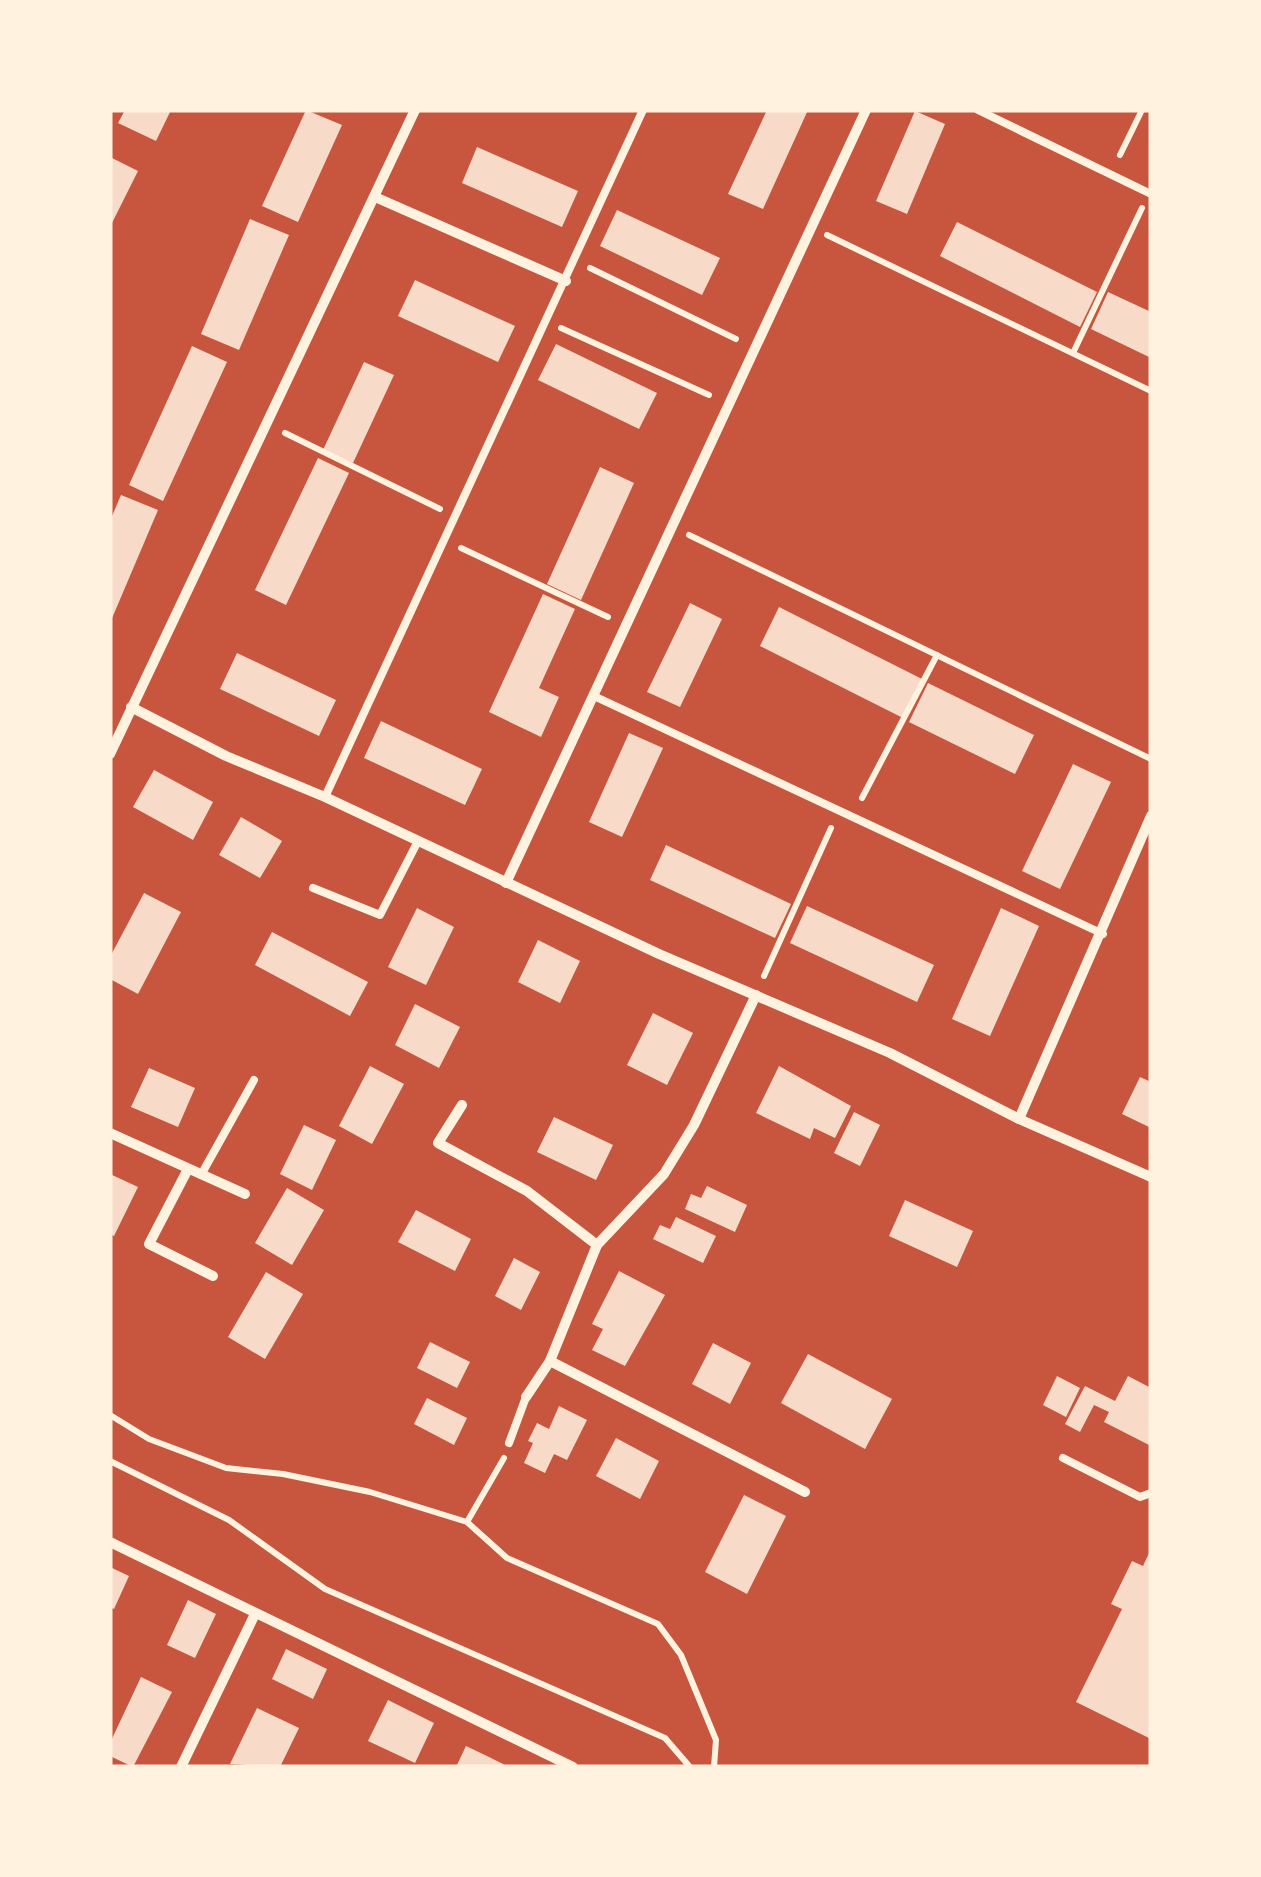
<svg xmlns="http://www.w3.org/2000/svg" width="1261" height="1877" font-family="Bitter,serif">
  <rect width="100%" height="100%" fill="#c8553d"/>
  <g fill="#f7dbc8">
    <path d="M125,110H171L156,141L118,123Z"/>
    <path d="M306,110L342,125L298,222L262,206Z"/>
    <path d="M767,110H808L763,209L728,194Z"/>
    <path d="M915,111L945,124L907,214L876,201Z"/>
    <path d="M477,147L578,191L562,227L462,183Z"/>
    <path d="M110,157L138,171L110,227Z"/>
    <path d="M617,210L720,258L702,295L600,246Z"/>
    <path d="M250,219L289,235L239,350L201,334Z"/>
    <path d="M957,222L1097,292L1080,327L940,256Z"/>
    <path d="M415,280L515,326L498,362L398,316Z"/>
    <path d="M1108,292L1151,312V358L1091,329Z"/>
    <path d="M556,344L657,393L639,429L538,380Z"/>
    <path d="M192,346L227,362L163,501L129,485Z"/>
    <path d="M364,362L394,375L353,463L323,450Z"/>
    <path d="M318,458L349,473L286,605L255,590Z"/>
    <path d="M600,467L634,483L581,600L547,584Z"/>
    <path d="M121,495L158,510L110,623V521Z"/>
    <path d="M543,594L575,609L539,688L559,697L541,737L489,712Z"/>
    <path d="M690,603L722,619L680,707L647,692Z"/>
    <path d="M779,607L922,679L903,718L760,646Z"/>
    <path d="M237,653L336,700L319,736L220,689Z"/>
    <path d="M928,683L1034,735L1015,774L909,722Z"/>
    <path d="M381,721L482,769L465,805L364,758Z"/>
    <path d="M629,733L663,748L622,837L589,822Z"/>
    <path d="M1073,764L1111,782L1060,889L1022,871Z"/>
    <path d="M154,770L213,802L193,840L133,807Z"/>
    <path d="M241,817L282,841L260,878L219,855Z"/>
    <path d="M666,845L791,904L775,938L650,880Z"/>
    <path d="M144,893L181,912L138,994L110,979V957Z"/>
    <path d="M807,906L934,965L917,1002L790,943Z"/>
    <path d="M417,908L454,927L426,985L388,967Z"/>
    <path d="M1001,908L1039,926L990,1036L952,1019Z"/>
    <path d="M272,932L368,982L350,1016L255,965Z"/>
    <path d="M538,940L580,961L560,1003L518,982Z"/>
    <path d="M415,1004L460,1027L439,1068L395,1045Z"/>
    <path d="M653,1013L693,1033L667,1085L627,1065Z"/>
    <path d="M370,1066L404,1084L372,1144L339,1126Z"/>
    <path d="M779,1066L851,1106L835,1138L814,1128L810,1139L756,1113Z"/>
    <path d="M149,1068L195,1088L178,1127L131,1107Z"/>
    <path d="M1140,1077L1151,1082V1128L1122,1114Z"/>
    <path d="M854,1112L880,1125L860,1166L834,1153Z"/>
    <path d="M554,1117L613,1145L596,1180L537,1152Z"/>
    <path d="M304,1125L336,1140L312,1190L280,1174Z"/>
    <path d="M110,1174L138,1187L114,1236L110,1234Z"/>
    <path d="M707,1186L747,1205L735,1232L685,1209L691,1194L701,1198Z"/>
    <path d="M287,1188L324,1210L292,1265L255,1243Z"/>
    <path d="M905,1200L973,1231L957,1267L889,1236Z"/>
    <path d="M416,1210L471,1239L455,1271L398,1242Z"/>
    <path d="M676,1217L716,1236L703,1263L653,1239L660,1225L670,1229Z"/>
    <path d="M514,1258L540,1272L521,1310L495,1296Z"/>
    <path d="M619,1271L665,1295L625,1366L592,1350L603,1329L592,1324Z"/>
    <path d="M266,1272L303,1294L265,1359L228,1337Z"/>
    <path d="M430,1342L470,1362L457,1388L417,1368Z"/>
    <path d="M713,1343L751,1363L730,1404L692,1384Z"/>
    <path d="M808,1354L892,1399L865,1449L781,1403Z"/>
    <path d="M1057,1376L1080,1388L1066,1417L1043,1405Z"/>
    <path d="M1128,1376L1151,1388V1446L1104,1422L1109,1412L1094,1405L1080,1432L1065,1424L1085,1386L1115,1401Z"/>
    <path d="M427,1398L467,1418L454,1445L414,1424Z"/>
    <path d="M559,1406L587,1420L567,1460L554,1454L545,1473L524,1463L533,1443L528,1441L537,1423L549,1429Z"/>
    <path d="M616,1438L659,1461L640,1499L596,1476Z"/>
    <path d="M744,1495L786,1516L747,1594L705,1572Z"/>
    <path d="M1151,1549V1739L1076,1702L1122,1609L1111,1604L1132,1561L1143,1566Z"/>
    <path d="M110,1567L129,1576L114,1609L110,1607Z"/>
    <path d="M188,1600L216,1614L195,1658L167,1645Z"/>
    <path d="M286,1649L327,1669L313,1699L272,1679Z"/>
    <path d="M141,1677L172,1692L133,1767L110,1756V1743Z"/>
    <path d="M388,1700L434,1723L415,1763L368,1741Z"/>
    <path d="M257,1708L299,1728L280,1767L230,1764Z"/>
    <path d="M466,1746L489,1757L509,1767H456Z"/>
  </g>
  <g fill="none" stroke-linecap="round" stroke-linejoin="round">
    <g stroke="#fff3e0" stroke-width="6">
      <path d="M1120,155L1142,110"/>
      <path d="M827,235L1151,391"/>
      <path d="M590,268L736,339"/>
      <path d="M561,328L709,395"/>
      <path d="M1073,353L1142,208"/>
      <path d="M285,433L440,509"/>
      <path d="M689,535L1151,759"/>
      <path d="M461,548L608,617"/>
      <path d="M862,798L937,655"/>
      <path d="M764,976L831,828"/>
      <path d="M110,1415L149,1439L226,1468L283,1474L370,1492L467,1522"/>
      <path d="M504,1458L467,1522L507,1558L658,1624L681,1655L716,1740L714,1767"/>
      <path d="M110,1461L229,1520L325,1589L665,1738L690,1767"/>
    </g>
    <g stroke="#fff3e0" stroke-width="8">
      <path d="M978,110L1151,194"/>
      <path d="M596,697L1103,934"/>
      <path d="M325,797L643,110"/>
      <path d="M313,888L380,915L418,841"/>
      <path d="M201,1175L254,1080"/>
      <path d="M509,1443L526,1397"/>
      <path d="M1063,1458L1140,1497L1151,1493"/>
    </g>
    <g stroke="#fff3e0" stroke-width="10">
      <path d="M375,197L566,281"/>
      <path d="M131,707L226,756L325,797L659,954L890,1053L1019,1119L1151,1177"/>
      <path d="M110,754L415,110"/>
      <path d="M506,883L866,110"/>
      <path d="M462,1105L438,1143L527,1191L597,1245"/>
      <path d="M1019,1119L1151,816"/>
      <path d="M110,1133L245,1194"/>
      <path d="M188,1169L149,1244L213,1276"/>
      <path d="M550,1361L805,1492"/>
      <path d="M526,1397L550,1361L597,1245L664,1174L694,1125L756,995"/>
      <path d="M110,1542L573,1767"/>
      <path d="M181,1767L255,1614"/>
    </g>
  </g>
  <rect width="1261" height="1877" fill="none" stroke="#fff3e0" stroke-width="225"/>
</svg>
